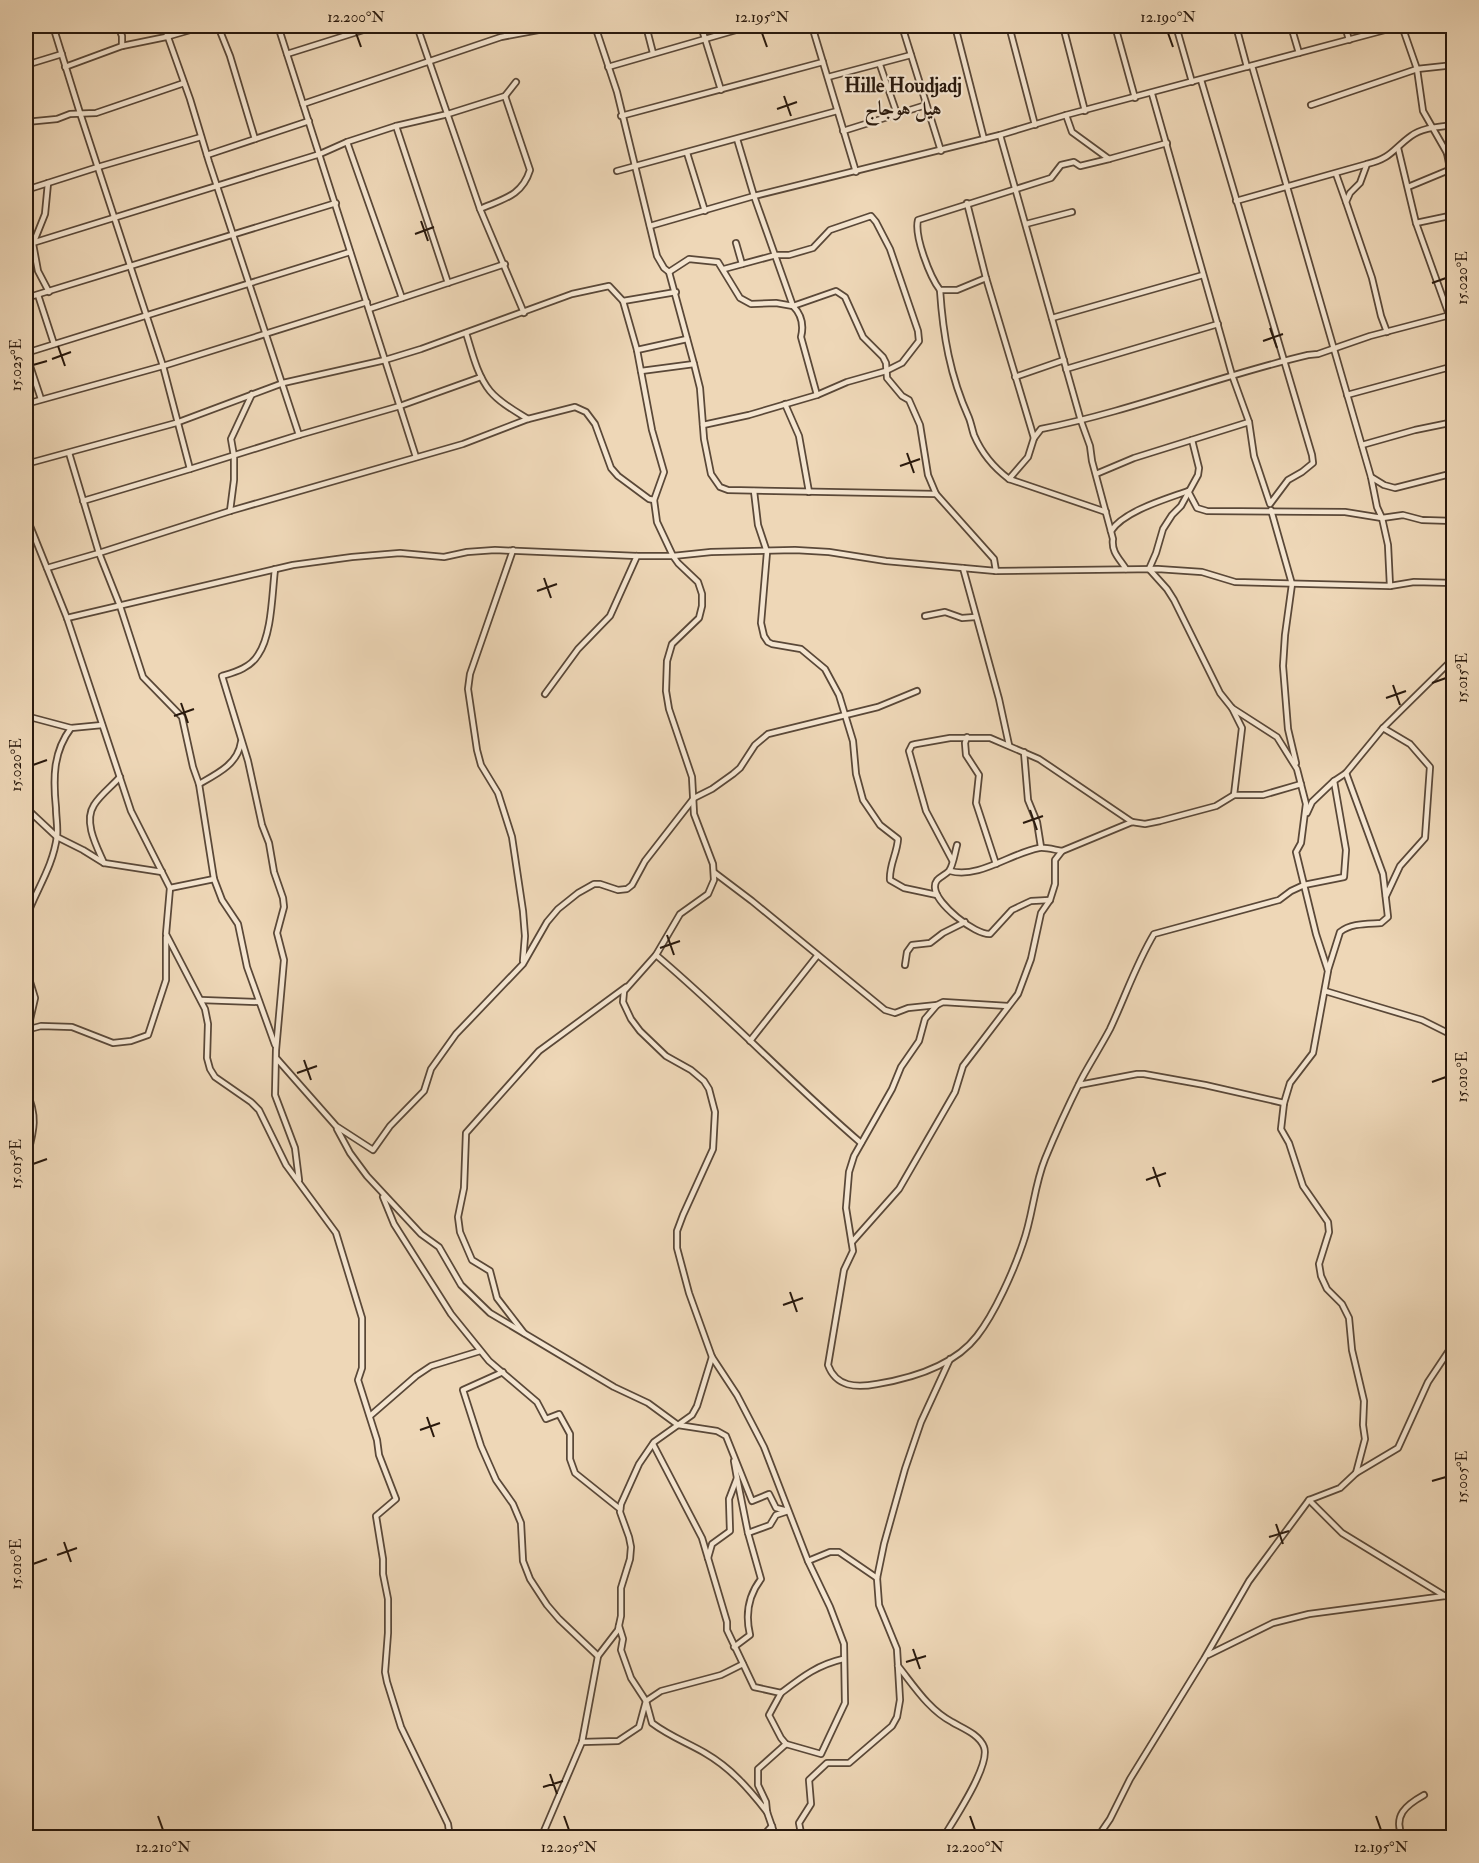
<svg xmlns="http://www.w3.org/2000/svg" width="1479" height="1863" font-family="'IM FELL Double Pica',Amiri,serif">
  <rect width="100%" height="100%" fill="#eed7b7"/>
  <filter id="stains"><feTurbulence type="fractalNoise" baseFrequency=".00333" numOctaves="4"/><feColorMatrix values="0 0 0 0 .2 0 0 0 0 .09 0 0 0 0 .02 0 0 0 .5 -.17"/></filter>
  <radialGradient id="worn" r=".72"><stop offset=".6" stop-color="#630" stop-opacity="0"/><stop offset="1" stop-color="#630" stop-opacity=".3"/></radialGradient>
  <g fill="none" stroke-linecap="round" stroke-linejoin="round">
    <defs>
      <g id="minor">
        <path d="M53,26L80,113L163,366L190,469L299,435"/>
        <path d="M118,26L122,36V46"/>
        <path d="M164,26L190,99L209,162L299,435L400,406L481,377"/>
        <path d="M218,26L230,56L255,139"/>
        <path d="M278,26L416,457"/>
        <path d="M417,26L480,209L524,313"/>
        <path d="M595,26L617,92L657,256L664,268L669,272L694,364L700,388L704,439L711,474L720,487L728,490L936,494"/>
        <path d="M646,26L653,53"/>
        <path d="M701,26L721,90"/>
        <path d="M812,26L856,172"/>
        <path d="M902,26L941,151"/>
        <path d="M955,26L984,139"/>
        <path d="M1009,26L1035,125"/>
        <path d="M1063,26L1085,111"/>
        <path d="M1115,26L1135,98"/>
        <path d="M1176,26L1192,82"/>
        <path d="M1236,26L1247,67"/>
        <path d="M1291,26L1299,53"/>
        <path d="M1345,26L1349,40"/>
        <path d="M1402,26L1417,69L1423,111L1447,153L1454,189"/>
        <path d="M287,54L376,26"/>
        <path d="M26,65L62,54"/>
        <path d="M880,65L897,114"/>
        <path d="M1252,66L1371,477L1384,485L1395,488L1454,473"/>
        <path d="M65,67L122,46L166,37L204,26"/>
        <path d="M608,67L750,26"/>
        <path d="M828,77L911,55"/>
        <path d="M1152,94L1232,375L1249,422L1254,456L1270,504L1288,480L1302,472L1313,463L1312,455L1201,80"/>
        <path d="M303,104L501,37L560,26"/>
        <path d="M1311,105L1417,69L1454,65"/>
        <path d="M1066,115L1072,132L1109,159L1167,143"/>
        <path d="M621,116L823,62"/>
        <path d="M26,122L57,119L70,114L96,113L184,83"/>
        <path d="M396,126L448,283"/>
        <path d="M843,131L926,105"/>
        <path d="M1000,135L1081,421L1090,446L1092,461L1113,539C1111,552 1120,559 1126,569"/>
        <path d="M737,139L754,196L793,306C802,315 804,325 801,337L817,395"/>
        <path d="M347,142L402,298"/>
        <path d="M1398,148L1416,223L1449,315"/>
        <path d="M687,153L705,211"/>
        <path d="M1447,153L1454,135"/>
        <path d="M207,155L309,121"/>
        <path d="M617,171L837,111"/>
        <path d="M1336,174L1346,202"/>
        <path d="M48,183L45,214L33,244L38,271L49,292"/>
        <path d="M1408,187L1449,170"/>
        <path d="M26,190L98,167L201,137"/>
        <path d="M1236,201L1367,164"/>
        <path d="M967,203L986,278L1034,438"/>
        <path d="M480,209C503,199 522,196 530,170L505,96"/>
        <path d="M1416,223L1454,215"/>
        <path d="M1026,224L1072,212"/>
        <path d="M650,226L754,196L1000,135L1066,115L1400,26"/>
        <path d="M736,243L742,264"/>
        <path d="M26,245L320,154L347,142L396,126L448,114L505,96L516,82"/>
        <path d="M669,272L689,259L718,262L740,298L751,304L776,303L793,306L836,291L845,297L863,337L883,357L886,363L887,378L902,396L909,400L920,425L928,475L936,494L994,559L996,571"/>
        <path d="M986,278L957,290H940C930,277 914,236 918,220L1051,178L1061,165L1074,162L1080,166L1109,159"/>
        <path d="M940,290C943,335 950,376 969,418C971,423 972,429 974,435C982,454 993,467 1009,479L1106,512"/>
        <path d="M38,295L54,344"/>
        <path d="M26,298L336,203"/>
        <path d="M623,301L637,350L652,430L664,472L654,500L657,522L673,556L678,563L698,582L702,594V606L699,618L672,644L667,661L666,691L669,709L692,777L694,814L713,864L714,880L708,894L680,914L656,955L624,991L623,1002L631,1019L640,1031L666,1056L691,1070L704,1081L709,1089L715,1112L713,1149L683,1215L677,1231V1248L689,1293L712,1357L737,1395L764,1447L808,1561L830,1552H839L877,1578"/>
        <path d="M369,309L505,264"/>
        <path d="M1052,318L1203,275"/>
        <path d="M1387,332L1381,316L1372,278L1346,202L1350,193L1360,183L1367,164C1392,158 1393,149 1411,136C1423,127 1440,127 1454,125"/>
        <path d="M466,333C472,352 477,375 490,391C500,403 515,411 528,419"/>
        <path d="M637,350L687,339"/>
        <path d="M26,353L350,252"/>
        <path d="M26,354L41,399"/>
        <path d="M1066,369L1218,324"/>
        <path d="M641,371L694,364"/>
        <path d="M1015,377L1064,360"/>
        <path d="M1347,395L1454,366"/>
        <path d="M26,404L163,366L367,302"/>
        <path d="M785,404L799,436L809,492"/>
        <path d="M703,425L749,415L817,395L847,382L886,371L902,363L919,341L918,331L890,249L876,222L871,216L830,230L813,248L789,255H776L724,269"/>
        <path d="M1192,440L1199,468L1198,475L1181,506L1172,515L1163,529L1156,553L1149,569L1167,589L1174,600L1220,693L1232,708L1277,737L1297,769L1306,804L1301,843L1296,852L1316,934L1328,971L1313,1053L1290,1083L1284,1103L1281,1129L1289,1143L1303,1186L1328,1222L1329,1232L1319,1264L1321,1276L1327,1289L1342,1304L1349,1318L1352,1350L1364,1401L1363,1425L1365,1439L1356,1473"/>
        <path d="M1362,445L1415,430L1454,422"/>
        <path d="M69,453L99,553L120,606L143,677L182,717L193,767L199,784L214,879L222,900L238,924L247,967L275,1045"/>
        <path d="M26,464L176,423L283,383L385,360L421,349L572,294L609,286L623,301L676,292"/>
        <path d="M1096,474L1134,458L1249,422"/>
        <path d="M1371,477L1377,507L1382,518L1388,545L1390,586"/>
        <path d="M1009,479L1028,457L1034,438L1041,429C1132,411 1218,376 1308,355L1318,354L1370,336L1454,314"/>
        <path d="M754,491L758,525L767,552L761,623L764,636L768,642L772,644L801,649L825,669L839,695L853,741L856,774L863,800L880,825L898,839C897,854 889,865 890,880L904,888L937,895"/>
        <path d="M83,501L190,469"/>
        <path d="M1271,510L1292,584L1285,635L1283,666L1288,729L1296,763"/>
        <path d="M230,511L234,480V456L231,439L252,394"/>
        <path d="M26,516L67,618L131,811L170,888L166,934L205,1009L208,1024L207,1058L210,1069L215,1077L251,1102L259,1110L286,1165L336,1233L362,1318V1368L358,1380L377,1440L379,1455L396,1499L376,1516L383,1559V1574L388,1599V1633L385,1672L387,1682L401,1727L448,1824L450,1838"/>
        <path d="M1111,531C1124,511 1166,499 1188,491L1197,508L1207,511L1345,512L1382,518L1403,515L1422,520L1454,521"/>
        <path d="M513,550L470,674L468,689L477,750L481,765L498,793L512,837L523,911L525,936L523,961"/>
        <path d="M47,568L99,553L230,511L463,444L528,419L575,407L586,412L595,424L611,468L618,476L649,499L654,500"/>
        <path d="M963,568L999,699L1009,745"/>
        <path d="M275,569C272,594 272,635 258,655C250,668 235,672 222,676L248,761L262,825L269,843L274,872L283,898L284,907L277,933L284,960L276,1050L275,1095L295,1148L299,1180"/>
        <path d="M925,616L945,612L962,618L975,617"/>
        <path d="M67,618L293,565L352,557L400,553L444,557L467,552L495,550L637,556H673L711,552L795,550L829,552L886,561L996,571L1158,569L1202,572L1235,582L1390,586L1414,582L1454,583"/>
        <path d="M545,694L578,649L610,616L637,556"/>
        <path d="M1232,708L1242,728L1234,795"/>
        <path d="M26,716L71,728"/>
        <path d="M1383,728L1410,744L1430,767L1425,838L1400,866L1386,896"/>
        <path d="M967,737L965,743L966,755L979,775L976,803L996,864"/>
        <path d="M1024,752L1028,800L1037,822L1041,847"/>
        <path d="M199,784C217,774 238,764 241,742"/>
        <path d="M26,808L57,837L83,850L104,863L162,872"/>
        <path d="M1307,813L1312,802L1334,781"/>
        <path d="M957,845C955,852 953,866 949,871C943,877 934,878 935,888C936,904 975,935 990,934L1012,910L1031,901L1050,900"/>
        <path d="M952,860L926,811L909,751L912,745L916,744L950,738H990L1039,759L1132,822"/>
        <path d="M104,863C97,847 83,822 94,805C100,795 112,786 120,777"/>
        <path d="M950,871C979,879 1011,853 1039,848C1046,847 1055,850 1062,851"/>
        <path d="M715,873L752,901L885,1010L895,1013L908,1008L937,1005"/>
        <path d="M170,888L214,879"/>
        <path d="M26,918C36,890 53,867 57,836C58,827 56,817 56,808C53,778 53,752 71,728L102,725"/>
        <path d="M656,955C727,1015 790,1082 861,1143"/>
        <path d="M905,965L907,952L912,945L930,943L943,933L965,922"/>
        <path d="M26,969L35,998L26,1037"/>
        <path d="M1328,970L1340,932C1351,923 1367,924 1381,923L1388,917L1383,874L1346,773"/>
        <path d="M1325,991L1422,1020L1454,1036"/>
        <path d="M201,1000L259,1002"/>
        <path d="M1008,1006L943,1002L937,1005L925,1019L919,1041L901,1067L892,1089L854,1156L849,1172L846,1208L853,1251L844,1270L828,1365C836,1387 856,1388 877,1384C913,1378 954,1366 977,1336C995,1313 1014,1270 1023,1243C1033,1215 1034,1186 1045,1159C1056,1132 1068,1106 1081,1080C1090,1063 1101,1046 1110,1029C1125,997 1136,964 1154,934L1279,900L1291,891L1304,885L1344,877L1346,850L1334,781L1346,773L1383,728L1454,658"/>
        <path d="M26,1030L41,1026L72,1027L113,1043L131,1041L148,1035L166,980V937"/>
        <path d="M750,1041L817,956"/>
        <path d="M277,1059L336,1126L373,1150L390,1126L424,1091L431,1069L456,1034L523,964L547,922L558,909L578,893L594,884H600L618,890L627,889L632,885L645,861L694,798L712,789L733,774L740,768L755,745L768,734L878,707L917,691"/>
        <path d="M1079,1085L1137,1074H1144L1205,1085L1284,1103"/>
        <path d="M26,1091C39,1118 33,1133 26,1160"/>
        <path d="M337,1129L350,1153L367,1176L421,1234L439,1247L461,1285L490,1313L614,1387L648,1403L678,1425L717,1431L726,1436L752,1501L769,1494L776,1508L788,1511L776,1515L770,1525L748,1533"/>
        <path d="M383,1197L394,1224L451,1314L489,1361L537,1402L546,1419L559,1414L570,1434V1459L575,1473L620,1509"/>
        <path d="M852,1242L899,1189L955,1092L963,1066L1018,994L1031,959L1041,913L1050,900L1055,884V860L1062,851L1132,822L1145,824L1160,821L1216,806L1234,795H1263L1301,784"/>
        <path d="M524,1333L497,1298L490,1271L472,1260L460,1232L458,1217L464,1188L466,1133L539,1051L626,987"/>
        <path d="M503,1372L463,1390L481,1446L496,1480L513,1504L521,1523L523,1561L530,1579L547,1605L559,1619L598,1656"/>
        <path d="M370,1416L416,1376L431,1366L480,1351"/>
        <path d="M653,1444L702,1538L727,1622V1630L754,1687L781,1693L769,1715L781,1738L786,1744L758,1769V1785L766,1802L767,1812L776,1838"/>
        <path d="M1309,1500L1342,1533L1445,1596L1454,1599"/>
        <path d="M708,1558L712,1544L730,1531L729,1499L737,1478L734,1461"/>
        <path d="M619,1626L623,1639L621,1650L631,1678L646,1701L652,1723C669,1736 688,1743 705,1753C731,1768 749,1789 767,1812"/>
        <path d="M734,1647L750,1635C745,1614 748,1596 761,1579L748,1533L737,1478"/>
        <path d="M1208,1655L1273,1623L1309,1614L1445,1596"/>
        <path d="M898,1666C914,1686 929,1710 952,1722C962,1728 979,1734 984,1747C991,1765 953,1821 943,1838"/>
        <path d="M781,1693C802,1677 817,1665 843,1659"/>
        <path d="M582,1742L618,1741L639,1727L646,1701L661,1691L721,1675L743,1664"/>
        <path d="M786,1744L821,1754L845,1703L844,1644L830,1607L808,1561"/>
        <path d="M541,1838L582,1742L598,1656L618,1630L621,1616V1588L630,1559L631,1547L629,1537L620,1512L621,1504L639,1464L654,1442L692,1415L697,1406L712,1357"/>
        <path d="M761,1838L772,1826"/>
        <path d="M802,1838L799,1823L811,1804L809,1780L827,1763H849L892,1726L897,1717L900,1700L897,1649L879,1605L877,1578L884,1544L905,1469L921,1422L950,1359"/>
        <path d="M1097,1838L1110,1819L1130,1779L1204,1659L1249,1581L1309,1500L1340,1488L1356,1473L1398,1448L1428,1382L1454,1343"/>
        <path d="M1403,1838C1392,1816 1406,1805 1424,1795"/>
      </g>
    </defs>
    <use href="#minor" stroke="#5a4838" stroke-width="8"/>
    <use href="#minor" stroke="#f4e5d0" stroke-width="4.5"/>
  </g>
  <path fill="none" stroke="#29190d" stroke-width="2" d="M356,33L361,47M762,33L767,47M1168,33L1173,47M784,96L791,116M777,109L797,102M421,221L428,241M415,234L434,227M1432,283L1446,278M1270,328L1277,348M1263,341L1283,334M58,346L65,366M52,359L71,352M33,365L47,361M907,453L914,473M900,466L920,459M544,578L551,598M537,591L557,584M1432,683L1446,678M1393,685L1400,705M1386,698L1406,691M181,703L188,723M174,716L194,709M33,765L47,760M1030,810L1037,830M1023,823L1043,816M667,935L674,955M660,948L680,941M304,1060L311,1080M297,1073L317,1066M1432,1082L1446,1077M33,1164L47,1159M1153,1167L1160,1187M1146,1180L1166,1173M790,1292L797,1312M783,1305L803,1298M427,1417L434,1437M420,1430L440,1423M1432,1481L1446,1477M1276,1524L1283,1544M1269,1537L1289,1531M64,1542L71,1562M57,1555L77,1548M33,1564L47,1559M913,1649L920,1669M906,1662L926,1656M550,1774L557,1794M543,1787L563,1781M158,1816L163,1830M564,1816L569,1830M970,1816L975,1830M1376,1816L1381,1830"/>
  <g text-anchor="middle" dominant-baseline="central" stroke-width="4.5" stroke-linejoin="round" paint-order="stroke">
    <g font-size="20" font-weight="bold" fill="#29190d" stroke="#f4e5d0">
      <text x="903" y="85">Hille Houdjadj<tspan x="903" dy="23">هيل هوجاج</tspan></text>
    </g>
  </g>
  <rect width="1479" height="1863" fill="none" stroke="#eed7b7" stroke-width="66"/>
  <rect x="33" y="33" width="1413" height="1797" fill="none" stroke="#29190d" stroke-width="2"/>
  <g font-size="15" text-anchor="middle" fill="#29190d">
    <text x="356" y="22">12.200°N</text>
    <text x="762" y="22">12.195°N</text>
    <text x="1168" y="22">12.190°N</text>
    <text transform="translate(1462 278) rotate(-90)" y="5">15.020°E</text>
    <text transform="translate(16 365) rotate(-90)" y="5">15.025°E</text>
    <text transform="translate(1462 678) rotate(-90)" y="5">15.015°E</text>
    <text transform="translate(16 765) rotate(-90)" y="5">15.020°E</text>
    <text transform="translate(1462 1077) rotate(-90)" y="5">15.010°E</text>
    <text transform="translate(16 1164) rotate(-90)" y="5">15.015°E</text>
    <text transform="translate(1462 1477) rotate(-90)" y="5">15.005°E</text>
    <text transform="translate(16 1564) rotate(-90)" y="5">15.010°E</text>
    <text x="163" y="1852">12.210°N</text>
    <text x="569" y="1852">12.205°N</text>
    <text x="975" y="1852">12.200°N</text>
    <text x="1381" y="1852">12.195°N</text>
  </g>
  <rect width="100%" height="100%" filter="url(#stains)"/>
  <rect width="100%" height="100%" fill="url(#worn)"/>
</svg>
